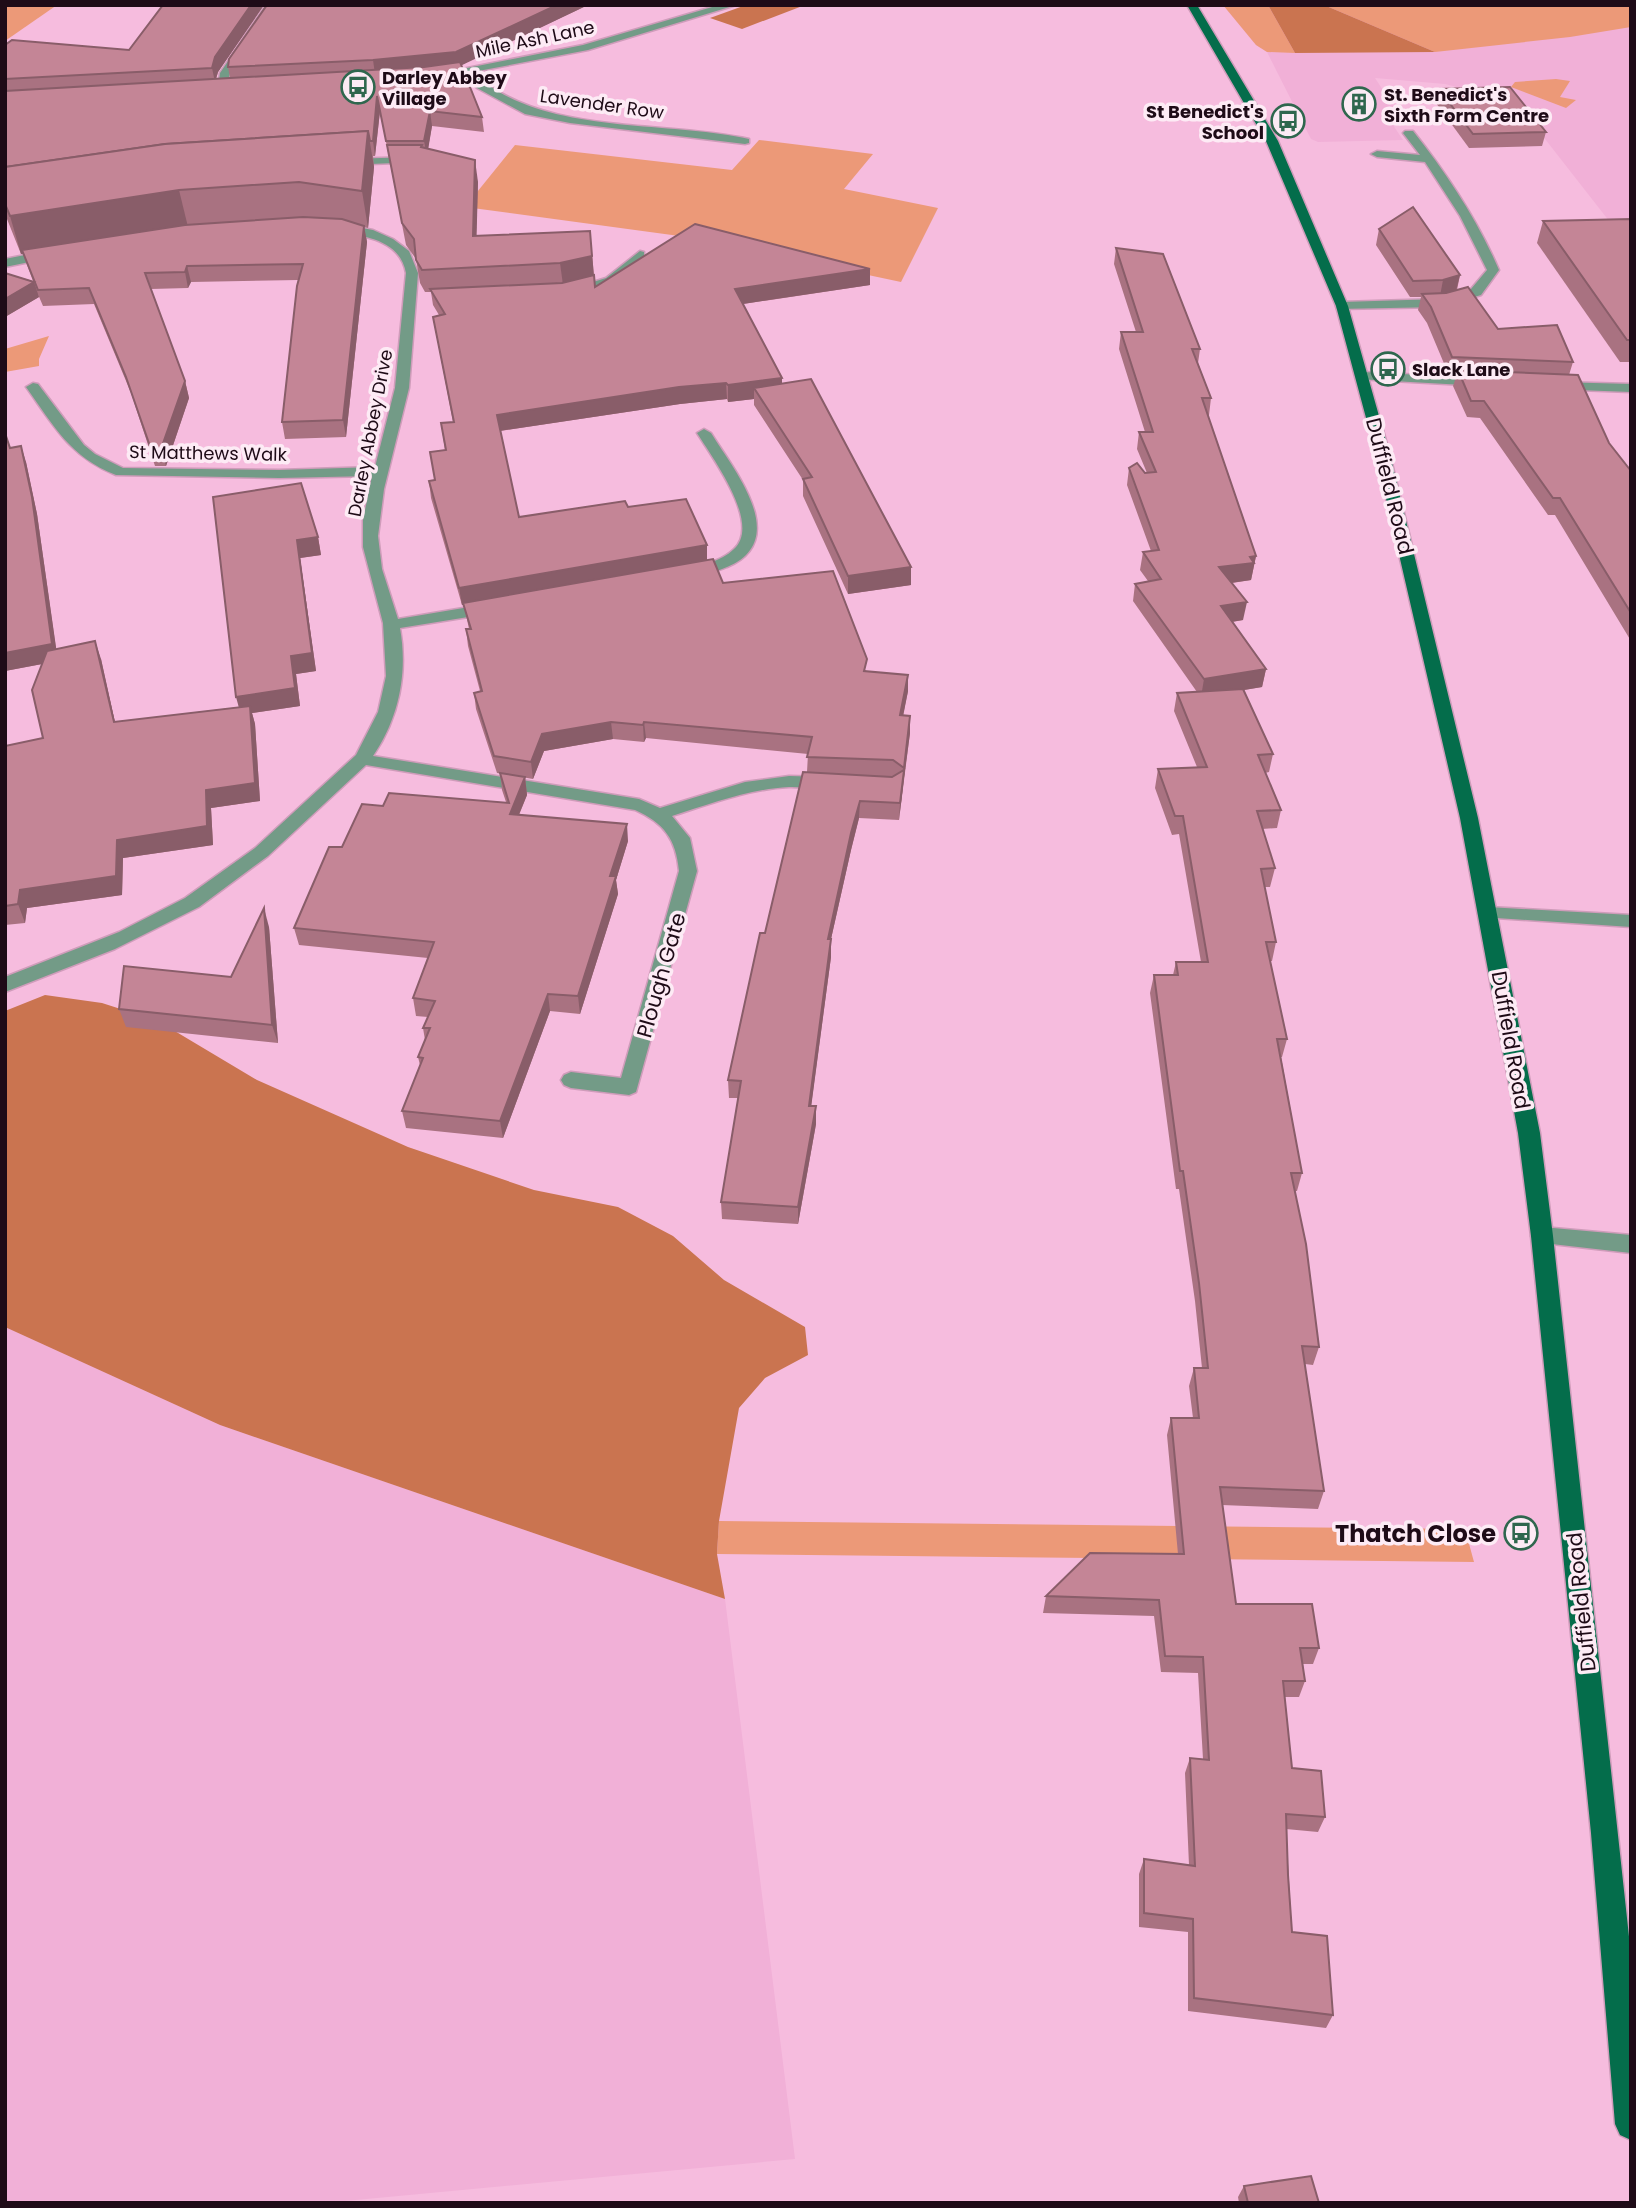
<svg xmlns="http://www.w3.org/2000/svg" width="1636" height="2208" font-family="Poppins,sans-serif">
  <rect width="100%" height="100%" fill="#f6bcde"/>
  <g fill="#f1b0d7">
    <path d="M1223,5H1631V249L1531,121L1496,97L1445,84L1375,78L1405,124L1393,125L1403,140L1318,142L1311,139L1267,52L1256,45Z"/>
    <path d="M5,1327L220,1425L725,1599L795,2159L324,2203H5Z"/>
  </g>
  <g fill="#ec9978">
    <path d="M5,5H57L5,41Z"/>
    <path d="M1223,5H1268L1295,53L1267,52L1256,45Z"/>
    <path d="M1324,5H1631V27L1570,37L1435,52Z"/>
    <path d="M1556,79L1570,81L1560,97L1576,100L1566,108L1511,87L1515,82Z"/>
    <path d="M759,140L873,154L844,189L938,208L901,282L694,238L465,207L515,145L732,170Z"/>
    <path d="M49,336L39,359V366L5,372V349Z"/>
    <path d="M719,1521L1465,1529L1474,1562L717,1554Z"/>
  </g>
  <g fill="#ca7450">
    <path d="M746,5H805L742,29L710,18Z"/>
    <path d="M1268,5H1324L1435,52L1295,53Z"/>
    <path d="M45,995L102,1003L158,1021L257,1080L408,1147L534,1190L618,1207L673,1236L724,1280L805,1327L808,1355L765,1378L739,1408L719,1521L717,1554L725,1599L220,1425L5,1327V1011Z"/>
  </g>
  <g fill="none" stroke-linecap="round" stroke-linejoin="round">
    <defs>
      <g id="minor">
        <path d="M266,5H276L230,73L227,87L218,89L220,73Z"/>
        <path d="M719,5H736L588,50L473,72C538,136 664,120 749,139V143L745,144L570,123L525,114L477,88L463,73L437,78L432,75L583,45Z"/>
        <path d="M1405,131H1413C1447,174 1477,219 1499,270L1481,295L1441,307L1337,309L1336,306L1342,302L1440,299L1471,289L1487,270L1460,216L1425,162L1377,157L1371,154L1377,151L1420,155L1403,133Z"/>
        <path d="M417,157L421,158V162L345,165L339,162L345,159Z"/>
        <path d="M340,224L373,230L393,239L409,251L418,273L409,388L384,489L378,536L382,569L398,619L493,603L501,608L493,613L400,628C408,673 399,718 373,756L639,799L660,808L745,782L789,776L827,777L836,782C827,793 802,786 789,787C749,789 710,804 672,816L690,838L697,871L636,1092L629,1095L571,1088L564,1085L561,1080L564,1075L571,1072L621,1078L679,871C676,839 664,823 635,810L366,765L268,856L199,907L115,949L5,992V977L119,932L185,898L255,848L356,755L378,712L386,676L383,623L363,547V520L372,476L279,478L116,475C70,457 54,426 26,387L33,383L38,384L84,445L95,454L123,468L279,470L375,467L395,388L406,273C400,239 363,236 336,231V225Z"/>
        <path d="M50,250L54,251V257L5,267V259Z"/>
        <path d="M640,251L644,252V258L614,284L567,296L561,292L606,278Z"/>
        <path d="M1362,372L1482,378L1489,382L1482,386L1357,379V373Z"/>
        <path d="M1556,382L1631,384V392L1551,389L1549,386Z"/>
        <path d="M704,429L711,433C734,470 792,540 727,567C716,572 702,575 690,578L684,576L682,573L684,570C701,565 721,562 734,549C762,524 712,457 697,433Z"/>
        <path d="M1488,907L1631,915V927L1481,917L1478,913L1481,909Z"/>
        <path d="M1542,1227L1631,1235V1253L1534,1242L1531,1236L1534,1230Z"/>
      </g>
      <path id="major" d="M1187,5H1197L1278,141L1348,306L1390,455L1478,818L1540,1133L1553,1236L1631,1955V2140L1620,2135L1615,2124L1591,1833L1531,1236L1518,1133L1460,818L1376,455L1336,306L1266,141Z"/>
    </defs>
    <use href="#minor" stroke="#cf9cba" stroke-width="3"/>
    <use href="#major" stroke="#cf9cba" stroke-width="3"/>
    <use href="#minor" fill="#739b87" fill-rule="evenodd"/>
    <use href="#major" fill="#046d4b" fill-rule="evenodd"/>
  </g>
  <g fill="#a97281">
    <path d="M163,5H264L218,72L216,79L230,78L228,67L588,5L461,65L482,117L484,132L432,126L428,148L478,182L476,236L590,231L595,287L870,285L743,304L782,384L911,585L848,594L803,496V480L754,405V399L728,402L727,399L680,404L500,431L519,517L628,507L707,545V560L723,583L867,671L908,675V691L903,715L910,733L899,820L859,818L851,850L831,939V957L811,1106L816,1124L798,1224L722,1219L721,1202L738,1098H729L728,1080L765,933L807,772L808,754L646,738L644,742L613,739L544,751L533,779L497,773L476,709L474,693L480,691L468,646L466,629H469L464,605H462L431,498L429,481L435,480L430,452L445,450L441,423L453,422L433,317L439,315L433,305L431,292H425L420,283L416,259L406,245L380,111L375,156H373L374,167L368,228L364,227L367,242L346,437L285,439L282,422L298,280L191,282L188,288L151,289L185,381L189,398L166,466H155L131,393L94,304L43,306L37,292L39,297L5,317V273L33,281L23,254H21L5,214V45L129,50Z"/>
    <path d="M1439,89L1546,132L1542,146L1469,148L1436,103Z"/>
    <path d="M1631,219V362H1620L1537,243L1543,221Z"/>
    <path d="M1379,229L1460,275L1457,290L1498,329L1573,362L1569,375L1609,443L1631,471V641L1555,515H1548L1480,418L1467,417L1453,386L1457,374L1448,373L1427,323L1418,310L1421,297H1410L1376,245Z"/>
    <path d="M1116,248L1200,349L1198,363L1211,398L1209,415H1207L1256,556L1251,580L1232,583L1243,620L1232,622L1266,669L1262,687L1244,690L1273,754L1269,772L1265,773L1281,810L1277,828L1262,829L1275,868L1270,887H1264L1276,942L1272,961H1270L1287,1039L1282,1057H1281L1302,1173L1297,1191H1295L1319,1347L1313,1365L1305,1364L1324,1491L1318,1509L1222,1505L1236,1604L1319,1648L1313,1664H1303L1305,1681L1299,1697H1285L1292,1768L1325,1817L1318,1832L1286,1829L1292,1932L1333,2015L1326,2028L1188,2011V1932L1139,1927V1874L1144,1859L1189,1865L1185,1773L1190,1758L1203,1759L1198,1673L1161,1672L1154,1616L1043,1613L1046,1596L1178,1554L1167,1435L1171,1418H1193L1189,1386L1194,1368H1202L1195,1301L1179,1189H1176L1150,993L1154,975H1173L1176,962H1201L1179,834L1172,835L1155,788L1158,769L1197,767L1174,711L1177,693L1197,692L1133,601L1135,584L1148,581L1140,570L1143,552L1151,551L1127,485L1129,468L1147,473L1137,449L1139,432H1145L1119,349L1121,332H1136L1114,264Z"/>
    <path d="M10,448L26,462L37,514L56,649L101,659L115,722L239,707L213,497L318,537L321,555L300,558L316,671L296,674L300,706L252,713L255,724L260,801L211,808L213,845L123,858L122,895L27,908L25,923L5,925V746L43,738L42,664L5,671Z"/>
    <path d="M500,773L525,777L527,795L519,815L628,841L616,880L618,894L580,1014L550,1011L503,1138L406,1128L402,1111L420,1065L418,1057L425,1040L423,1028L428,1017L416,1016L413,998L428,958L299,945L294,928L383,806L506,802L502,790Z"/>
    <path d="M269,927L278,1043L126,1027L119,1009L231,977Z"/>
    <path d="M1244,2186L1319,2203H1239L1238,2197Z"/>
  </g>
  <g fill="#895d69">
    <path d="M251,5H264L218,72L215,82L212,68L215,57Z"/>
    <path d="M557,5H588L458,67L375,74L373,60Z"/>
    <path d="M377,96L380,111L375,156L373,141Z"/>
    <path d="M430,111L432,126L427,156L424,141Z"/>
    <path d="M368,131L374,167L368,228L362,191Z"/>
    <path d="M475,160L478,182L476,258L473,236Z"/>
    <path d="M179,190L188,227L21,254L10,216Z"/>
    <path d="M364,226L367,242L346,437L343,420Z"/>
    <path d="M592,253L594,278L563,285L560,263Z"/>
    <path d="M187,266L191,282L188,288L185,272Z"/>
    <path d="M870,269V285L736,305L735,289Z"/>
    <path d="M1460,275L1456,291L1440,296L1443,280Z"/>
    <path d="M34,282L39,297L5,317V299Z"/>
    <path d="M782,378V395L754,388V399L728,402V385Z"/>
    <path d="M185,381L189,398L166,466L161,449Z"/>
    <path d="M726,383L727,399L680,404L499,431L497,415L679,387Z"/>
    <path d="M21,446L26,462L37,514L58,661L5,671V653Z"/>
    <path d="M318,537L321,555L300,558L316,671L296,674L300,706L252,713L255,724L260,801L211,808L213,845L123,858L122,895L27,908L25,923L18,904L20,890L117,840L206,790L241,715L236,697L291,656L297,540Z"/>
    <path d="M707,545V562L462,605L459,588Z"/>
    <path d="M1256,556L1251,580L1216,585L1219,567L1250,557Z"/>
    <path d="M911,567V585L848,594V576Z"/>
    <path d="M1247,602L1243,620L1218,624L1221,606Z"/>
    <path d="M95,641L101,659L119,741L114,722Z"/>
    <path d="M1266,669L1262,687L1201,697L1204,679Z"/>
    <path d="M908,675V691L900,732V715Z"/>
    <path d="M910,716V733L903,785L904,768Z"/>
    <path d="M611,722L613,739L544,751L533,779L531,762L542,734Z"/>
    <path d="M644,722L646,738L644,742L643,725Z"/>
    <path d="M904,770L903,787L899,820L900,803Z"/>
    <path d="M525,777L527,795L512,831L510,814Z"/>
    <path d="M860,801L859,818L851,850L831,939V957L809,1123V1106L828,939L851,833Z"/>
    <path d="M627,824L628,841L616,880L618,894L580,1014L578,996L610,876Z"/>
    <path d="M264,908L269,927L278,1043L272,1025Z"/>
    <path d="M548,994L550,1011L503,1138L500,1121Z"/>
    <path d="M816,1106V1124L798,1224V1207Z"/>
  </g>
  <g fill="#c48596" stroke="#895d69" stroke-width="2">
    <path d="M163,5H251L215,57L212,68L5,79V45L12,40L129,50Z"/>
    <path d="M267,5H557L456,52L373,60L228,67L229,59Z"/>
    <path d="M460,62L482,117L430,111L424,141H386L377,96L373,141H370L368,131L165,144L5,167V91L424,67Z"/>
    <path d="M1510,87L1546,132L1473,134L1439,89Z"/>
    <path d="M368,131L362,191L299,182L179,190L10,216L5,204V167L165,144Z"/>
    <path d="M387,145H422L421,147L475,160L473,236L590,231L592,256L560,263L422,270L416,260L414,239L402,223Z"/>
    <path d="M1413,207L1460,275L1443,280L1413,281L1379,229Z"/>
    <path d="M303,217L342,219L364,226L343,420L282,422L297,286L303,264L187,266L185,272L145,273L185,381L161,449H151L126,377L89,288L38,290L22,250L185,225Z"/>
    <path d="M1631,219V340H1627L1543,221Z"/>
    <path d="M695,224L870,269L735,289L782,378L728,385L726,383L679,387L497,415L519,517L625,501L628,507L686,499L707,545L459,588L429,481L435,480L430,452L446,450L441,423L454,422L433,317L445,314L430,289L562,283L594,275L595,287Z"/>
    <path d="M1116,248L1163,254L1200,349H1192L1211,398H1202L1256,556L1250,557L1254,563L1219,567L1247,602L1221,606L1266,669L1204,679L1135,584L1161,579L1143,552L1159,550L1129,468L1137,463L1145,473L1156,472L1139,432H1153L1121,332H1143Z"/>
    <path d="M5,273L34,282L5,299Z"/>
    <path d="M1468,287L1498,329L1557,325L1573,362L1452,357L1431,307L1422,294L1446,293Z"/>
    <path d="M1458,370L1578,375L1609,443L1631,471V613L1560,498H1553L1484,401H1471Z"/>
    <path d="M811,379L911,567L848,576L803,479L812,477L754,388Z"/>
    <path d="M5,433L10,448L21,446L32,497L52,644L5,653Z"/>
    <path d="M301,483L318,537L297,540L312,653L291,656L295,688L236,697L213,497Z"/>
    <path d="M713,559L723,583L833,571L867,659L864,671L908,675L900,715L910,716L904,768L893,760L807,757L812,737L644,722L643,725L611,722L542,734L531,762L494,756L474,693L482,691L466,629H471L463,603Z"/>
    <path d="M95,641L114,722L250,706L255,783L206,790L207,826L117,840L116,876L20,890L18,904L5,906V746L43,738L32,690L47,651Z"/>
    <path d="M1243,689L1273,754L1258,755L1281,810L1257,811L1275,868L1261,869L1276,942H1266L1287,1039H1277L1302,1173H1291L1306,1244L1319,1347L1302,1346L1324,1491L1220,1487L1236,1604H1312L1319,1648H1300L1305,1681H1283L1292,1768L1321,1771L1325,1817L1286,1814L1288,1875L1292,1932L1327,1936L1333,2015L1194,1998L1193,1919L1144,1913V1859L1195,1866L1190,1758L1209,1760L1203,1657L1165,1656L1159,1600L1046,1596L1090,1553L1184,1554L1171,1418H1199L1194,1368H1208L1199,1283L1183,1171H1180L1154,975H1178L1176,962H1208L1183,816H1175L1158,769L1207,767L1177,693Z"/>
    <path d="M904,770L900,803L860,801L851,833L828,939H831L809,1106H816L798,1207L721,1202L741,1081L728,1080L760,933H765L803,772L892,777Z"/>
    <path d="M500,773L525,777L510,814L627,824L610,876H616L578,996L548,994L500,1121L402,1111L423,1058L418,1057L430,1028H423L435,1001L413,998L434,942L294,928L329,847H342L362,804L383,806L389,793L509,803Z"/>
    <path d="M264,908L272,1025L119,1009L124,966L231,977Z"/>
    <path d="M1311,2176L1319,2203H1248L1244,2186Z"/>
  </g>
  <defs>
    <symbol id="bus-ring" viewBox="-11 -11 22 22"><circle r="9.5" fill="#fdebf5" stroke="#2f674e" stroke-width="1.5"/><path d="M-5-6H5V4H4V6H2V4H-2V6H-4V4H-5ZM-3.5-4V0h7V-4ZM-3.5 1.2v1.5H-2V1.2ZM2 1.2v1.5H3.5V1.2Z" fill="#2f674e"/></symbol>
    <symbol id="building-ring" viewBox="-11 -11 22 22"><circle r="9.5" fill="#fdebf5" stroke="#2f674e" stroke-width="1.5"/><path d="M-4-6H4V6H1V3H-1V6H-4ZM-2.5-4.3h1.7v1.8h-1.7ZM.8-4.3h1.7v1.8H.8ZM-2.5-1h1.7V.8h-1.7ZM.8-1h1.7V.8H.8Z" fill="#2f674e"/></symbol>
  </defs>
  <g fill-rule="evenodd">
    <use href="#bus-ring" x="339" y="68" width="38" height="38"/>
    <use href="#building-ring" x="1340" y="85" width="38" height="38"/>
    <use href="#bus-ring" x="1269" y="102" width="38" height="38"/>
    <use href="#bus-ring" x="1369" y="350" width="38" height="38"/>
    <use href="#bus-ring" x="1502" y="1514" width="38" height="38"/>
  </g>
  <g text-anchor="middle" dominant-baseline="central" stroke-width="7" stroke-linejoin="round" paint-order="stroke">
    <g font-size="18" fill="#1e0b17" stroke="#fdebf5">
      <text transform="translate(535 39) rotate(-12)">Mile Ash Lane</text>
      <text transform="translate(602 104) rotate(8)">Lavender Row</text>
      <text transform="translate(370 433) rotate(-79)">Darley Abbey Drive</text>
      <text transform="translate(208 453) rotate(1)">St Matthews Walk</text>
    </g>
    <g font-size="18" font-weight="bold" fill="#1e0b17" stroke="#fdebf5" text-anchor="start">
      <text x="382" y="77">Darley Abbey<tspan x="382" dy="21">Village</tspan></text>
      <text x="1384" y="94">St. Benedict's<tspan x="1384" dy="21">Sixth Form Centre</tspan></text>
      <text x="1264" y="111" text-anchor="end">St Benedict's<tspan x="1264" dy="21">School</tspan></text>
      <text x="1412" y="369">Slack Lane</text>
    </g>
    <g font-size="21" fill="#1e0b17" stroke="#fdebf5">
      <text transform="translate(1390 486) rotate(76)">Duffield Road</text>
      <text transform="translate(661 975) rotate(-74)">Plough Gate</text>
      <text transform="translate(1511 1040) rotate(80)">Duffield Road</text>
      <text transform="translate(1581 1602) rotate(-96)">Duffield Road</text>
    </g>
    <g font-size="24" font-weight="bold" fill="#1e0b17" stroke="#fdebf5" text-anchor="end">
      <text x="1496" y="1533">Thatch Close</text>
    </g>
  </g>
  <rect width="1636" height="2208" fill="none" stroke="#1e0b17" stroke-width="14"/>
</svg>
